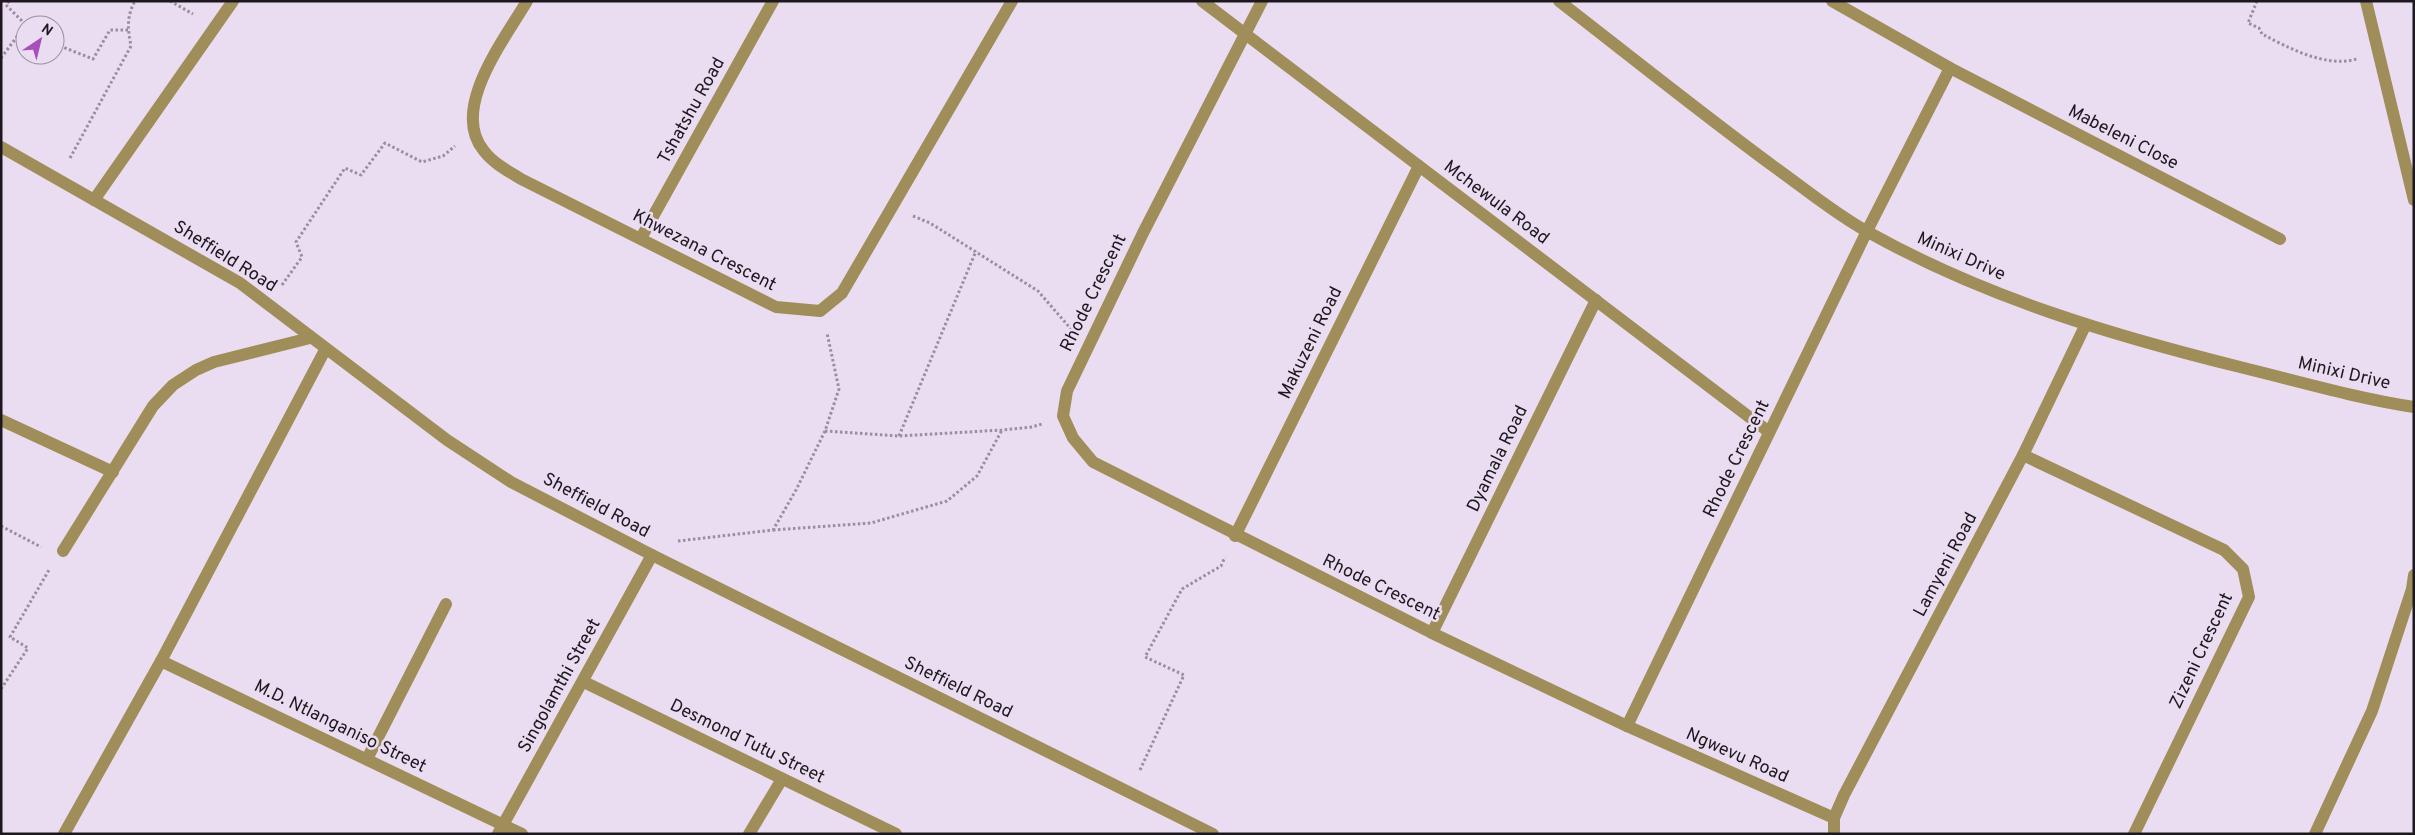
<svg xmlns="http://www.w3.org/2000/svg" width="2415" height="835" font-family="Overpass,sans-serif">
  <rect width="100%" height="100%" fill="#ebddf1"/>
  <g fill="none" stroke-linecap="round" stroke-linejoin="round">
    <g stroke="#998e9d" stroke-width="3" stroke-dasharray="2.5 2.5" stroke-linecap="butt">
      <path d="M9,1L6,5L26,25"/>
      <path d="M170,1L193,14"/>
      <path d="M2257,1L2248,23L2259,28L2262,34C2289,48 2325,68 2357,59"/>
      <path d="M55,44L93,59L110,30H128"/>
      <path d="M1,58L25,26"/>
      <path d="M70,158L131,46C128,30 126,17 135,1"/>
      <path d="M913,216L930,223L1038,291L1071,329"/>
      <path d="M282,285L302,257L296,242L345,168L361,175L385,143L422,162L443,156L455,146"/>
      <path d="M825,431L899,436L1002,430L1032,427L1042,424"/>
      <path d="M899,436L976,251"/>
      <path d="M1,526L41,547"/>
      <path d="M773,530L871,523L947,501L977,476L1002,430"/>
      <path d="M678,541L773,530L796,490L825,431L839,389L827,333"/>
      <path d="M1,689L28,648L10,637L49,570"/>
      <path d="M1140,770L1184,675L1145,657L1182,589L1221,566L1225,557"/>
    </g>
    <g stroke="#9f8e5a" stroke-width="12">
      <path d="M527,1C505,39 449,109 484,151C493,163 508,171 521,179L776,307L820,311L842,293L1012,1"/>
      <path d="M1202,1L1769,432"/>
      <path d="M1262,1L1143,233L1067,391L1063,416L1073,438L1093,462L1432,633L1627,726L1834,818"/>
      <path d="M1559,1C1630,56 1701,113 1773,166C1804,188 1835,214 1868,232C1986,298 2114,336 2244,368C2301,382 2356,398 2414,407"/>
      <path d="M1832,1L1950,68L2280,239"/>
      <path d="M2366,1L2414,200"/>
      <path d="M94,200L233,1"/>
      <path d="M641,238L773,1"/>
      <path d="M1,420L113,472"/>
      <path d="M2023,455L2224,550L2243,569L2249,597L2134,834"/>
      <path d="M1235,536L1419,166"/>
      <path d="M63,551L153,406L173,385L196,370L214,362L310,338"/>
      <path d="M1432,633L1596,300"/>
      <path d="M161,661L522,834"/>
      <path d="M584,682L896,834"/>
      <path d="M1627,726L1867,231L1950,68"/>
      <path d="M367,759L446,604"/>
      <path d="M64,834L161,661L325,350"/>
      <path d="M498,834L652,555"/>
      <path d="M749,834L782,779"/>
      <path d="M1834,834V818L1844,795L2023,455L2085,326"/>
      <path d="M2315,834L2372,711L2412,589L2414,575"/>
    </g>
    <path stroke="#9f8e5a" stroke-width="12" d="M1,147L240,283L447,440L511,482L652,555L1213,834"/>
  </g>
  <g text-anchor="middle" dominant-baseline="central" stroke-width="5" stroke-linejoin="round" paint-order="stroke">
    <g font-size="18" fill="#1d181f" stroke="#ebddf1">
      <text transform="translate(692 111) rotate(-61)">Tshatshu Road</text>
      <text transform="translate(2123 138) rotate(27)">Mabeleni Close</text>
      <text transform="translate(1496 203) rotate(37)">Mchewula Road</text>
      <text transform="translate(704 251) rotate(27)">Khwezana Crescent</text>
      <text transform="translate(225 257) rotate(32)">Sheffield Road</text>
      <text transform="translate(1961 257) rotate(24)">Minixi Drive</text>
      <text transform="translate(1094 293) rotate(-64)">Rhode Crescent</text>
      <text transform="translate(1311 343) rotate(-64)">Makuzeni Road</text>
      <text transform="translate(2344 374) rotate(13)">Minixi Drive</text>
      <text transform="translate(1498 459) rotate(-64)">Dyamala Road</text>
      <text transform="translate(1737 459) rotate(-64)">Rhode Crescent</text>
      <text transform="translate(596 506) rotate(28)">Sheffield Road</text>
      <text transform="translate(1946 565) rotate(-62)">Lamyeni Road</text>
      <text transform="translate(1381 588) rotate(26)">Rhode Crescent</text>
      <text transform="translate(2202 651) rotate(-65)">Zizeni Crescent</text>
      <text transform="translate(560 686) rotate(-61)">Singolamthi Street</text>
      <text transform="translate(958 688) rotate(26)">Sheffield Road</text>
      <text transform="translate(340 727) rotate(26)">M.D. Ntlanganiso Street</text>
      <text transform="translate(747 742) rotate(26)">Desmond Tutu Street</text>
      <text transform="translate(1737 756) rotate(24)">Ngwevu Road</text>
    </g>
  </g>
  <rect width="2415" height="835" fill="none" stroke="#1d181f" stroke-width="5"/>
  <g transform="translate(40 40) rotate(35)"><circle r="24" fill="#ebddf1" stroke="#998e9d"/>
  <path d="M0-4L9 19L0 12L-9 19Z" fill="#a84fbc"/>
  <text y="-8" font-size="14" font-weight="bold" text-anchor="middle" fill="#1d181f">N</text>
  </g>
</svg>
